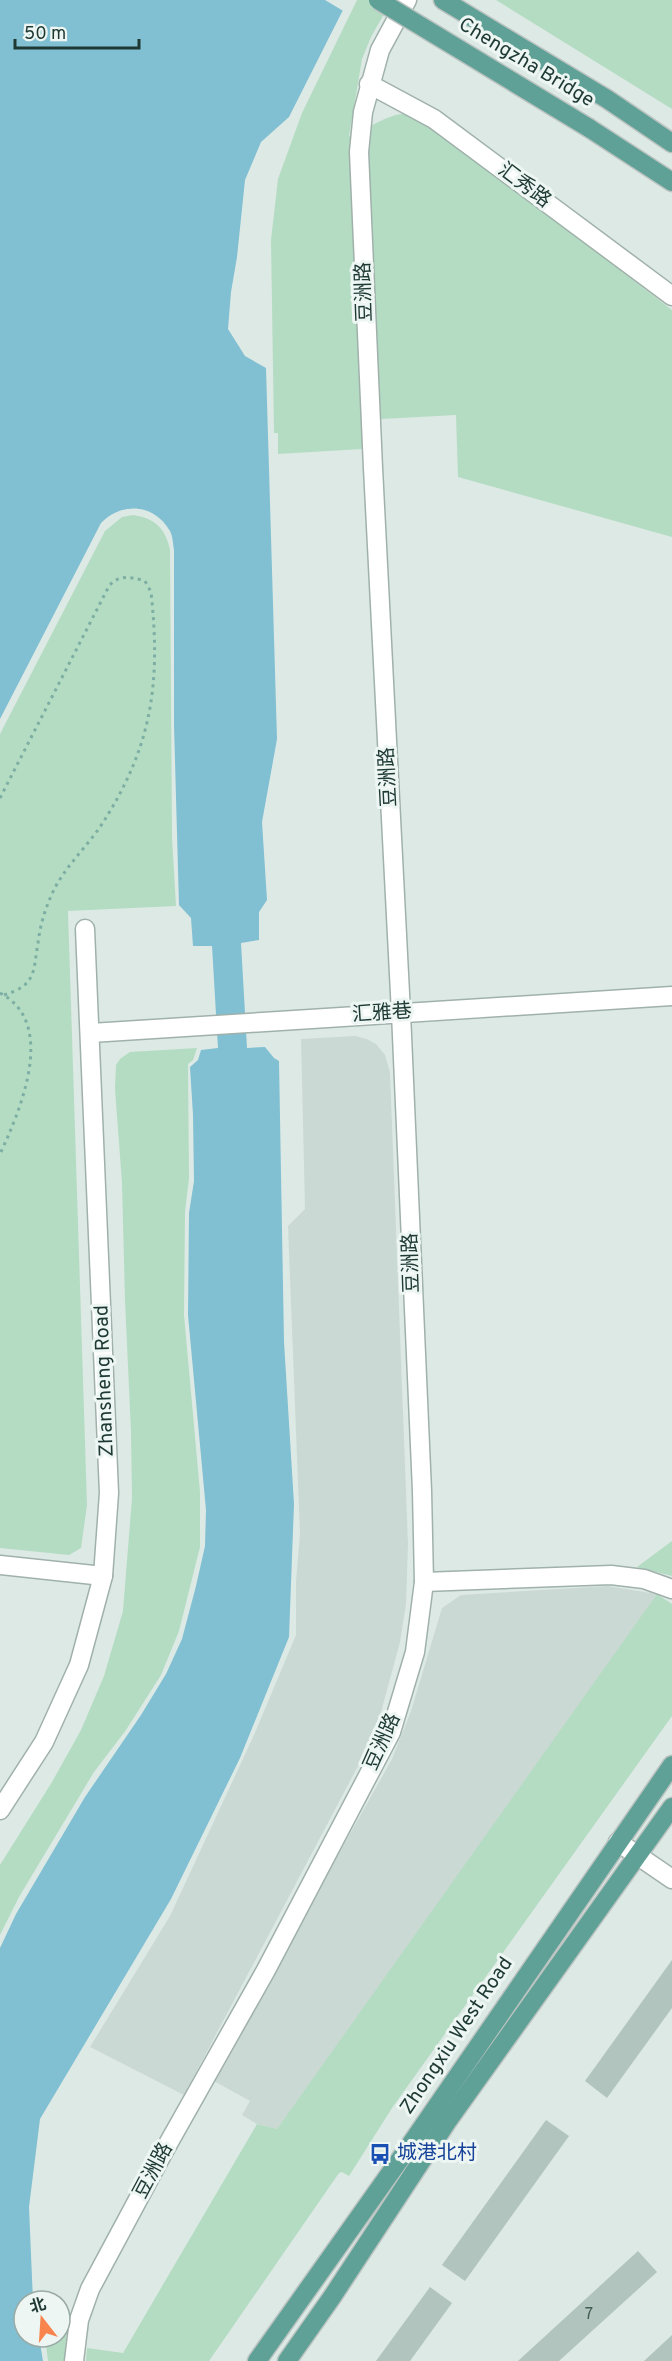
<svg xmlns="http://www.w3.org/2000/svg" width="672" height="2361" font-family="Overpass,'Noto Sans SC',sans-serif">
  <rect width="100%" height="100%" fill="#dde9e5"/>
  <g fill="#cbd9d4">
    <path d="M355,1036L367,1039L376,1044L385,1055L390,1072L408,1544L406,1604L400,1642L380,1716L367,1749L184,2095L90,2047L170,1916L254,1735L296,1635V1581L300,1534L288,1226L305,1209L301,1039Z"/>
    <path d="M608,1586L657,1594L469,1869L277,2129L257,2124L242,2115L250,2101L212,2080L392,1759L411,1711L442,1608L461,1595Z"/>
  </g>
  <g fill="#b4dcc2">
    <path d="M357,0H392L371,37L362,59L349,136C367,130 390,112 408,114C415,115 424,121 430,125L672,310V537L458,477L456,415L363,420L362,449L278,454V433H274L271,240L278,179L302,113Z"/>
    <path d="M496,0H672V109Z"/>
    <path d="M133,515C155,518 166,529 170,550L172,837L176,906L68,911L87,1505L81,1548L69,1555L0,1548V734L105,531L122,517Z"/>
    <path d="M197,1048L193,1060L188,1064L189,1178L185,1212L184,1315L200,1492V1547L179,1631L161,1675L126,1730L94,1772L19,1897L0,1935V1865L52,1782L81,1730L104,1676L123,1611L132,1498L131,1432L125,1300L122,1183L115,1089L116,1065L120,1059L130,1052Z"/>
    <path d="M672,1541V1576L637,1567Z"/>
    <path d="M657,1594L672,1604V1716L392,2108L349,2176L342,2172L339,2173L209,2361H86L87,2348L123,2353L257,2124L277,2129Z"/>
    <path d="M60,2314L71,2318L66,2337L65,2361H48L45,2337H60Z"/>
  </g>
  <path fill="#81bfd2" d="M0,0H348L289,117L261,142L245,180L237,257L231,292L228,329L245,356L266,368L277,739L262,822L267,900L259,912V940L241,943L247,1048L265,1047L274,1058L279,1061L284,1342L294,1504L289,1637L240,1758L171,1899L40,2119L29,2207L33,2301H24V2337H39L43,2361H0V1948L16,1914L85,1797L141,1715L166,1674L182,1639L196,1586L205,1546L206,1510L188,1315L189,1213L194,1181L193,1115L190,1067L198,1060L201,1050L218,1048L212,946H193L191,918L179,905L174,725V550C173,544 173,537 170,531C154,503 121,502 101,523L0,719Z"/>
  <path fill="#dde9e5" d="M325,0H351L345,12Z"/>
  <g fill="#b2c4be">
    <path d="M672,1960V2008L607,2098L585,2081Z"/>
    <path d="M546,2120L569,2136L465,2281L442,2265Z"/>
    <path d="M638,2251L657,2272L559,2361H518Z"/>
    <path d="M430,2287L452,2303L410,2361H376Z"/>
    <path d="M672,2335V2361H644Z"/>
  </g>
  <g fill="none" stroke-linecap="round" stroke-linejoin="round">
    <defs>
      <g id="minor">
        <path d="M369,84L434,119L672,296"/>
        <path d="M91,1033L672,996"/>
        <path d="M0,1565L103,1576"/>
        <path d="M424,1582L611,1575L644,1579L672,1589"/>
        <path d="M0,1810L44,1742L79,1665L103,1576L109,1493L85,929"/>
        <path d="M618,1842L672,1879"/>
        <path d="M74,2361L79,2320L90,2289L164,2151L266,1970L391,1732L415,1652L424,1582L422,1491L401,1013L373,468L359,152L363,112L380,50L407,0"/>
      </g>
      <g id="major">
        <path d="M443,0L607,99L672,143"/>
        <path d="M589,128L672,182"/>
        <path d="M257,2361L408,2148L672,1765"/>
        <path d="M287,2361L332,2297L447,2122L672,1807"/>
      </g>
    </defs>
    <use href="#minor" stroke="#a0b1ac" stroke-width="21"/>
    <use href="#major" stroke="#bcc4c2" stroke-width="21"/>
    <g stroke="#7caea3" stroke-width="3" stroke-dasharray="3 4.5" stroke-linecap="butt">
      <path d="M0,798L109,586C119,574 131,577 145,581L151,592C161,684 152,748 100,827C84,850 63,869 52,894C45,909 40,926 38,943C33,971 37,985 4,995"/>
      <path d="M0,993C58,1023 20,1111 0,1154"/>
    </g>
    <use href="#minor" stroke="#fff" stroke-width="18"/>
    <use href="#major" stroke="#5fa196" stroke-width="18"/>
    <defs>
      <path id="major-bridge" d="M378,0L589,128"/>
    </defs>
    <use href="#major-bridge" stroke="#bcc4c2" stroke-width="21" stroke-linecap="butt"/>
    <use href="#major-bridge" stroke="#5fa196" stroke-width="18"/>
  </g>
  <defs>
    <symbol id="bus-bare" viewBox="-9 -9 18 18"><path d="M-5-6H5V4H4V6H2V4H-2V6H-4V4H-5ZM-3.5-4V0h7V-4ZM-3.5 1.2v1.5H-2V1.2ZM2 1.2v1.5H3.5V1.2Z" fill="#1a4fb4" stroke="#edf6f2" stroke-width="2.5" paint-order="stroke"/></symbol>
  </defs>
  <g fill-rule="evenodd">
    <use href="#bus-bare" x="365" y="2139" width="30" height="30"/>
  </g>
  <g text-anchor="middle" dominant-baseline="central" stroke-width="6" stroke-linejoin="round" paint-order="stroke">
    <g font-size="16" fill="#435c56">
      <text x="589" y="2315">7</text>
    </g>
    <g font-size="20" fill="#1e3934" stroke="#edf6f2">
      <text transform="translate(526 63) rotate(31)">Chengzha Bridge</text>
      <text transform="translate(524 186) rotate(37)">汇秀路</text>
      <text transform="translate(365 292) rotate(-92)">豆洲路</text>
      <text transform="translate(389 777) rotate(-93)">豆洲路</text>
      <text transform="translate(382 1014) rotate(-4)">汇雅巷</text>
      <text transform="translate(412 1263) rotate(-92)">豆洲路</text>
      <text transform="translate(105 1381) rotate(-92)">Zhansheng Road</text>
      <text transform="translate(383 1742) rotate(-66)">豆洲路</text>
      <text transform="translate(457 2036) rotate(-56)">Zhongxiu West Road</text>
      <text transform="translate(154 2171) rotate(-62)">豆洲路</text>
    </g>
    <g font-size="20" fill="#164399" stroke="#edf6f2" text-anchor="start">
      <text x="397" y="2154">城港北村</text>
    </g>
  </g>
  <g transform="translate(42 2319) rotate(343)"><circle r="28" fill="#edf6f2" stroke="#9aaaa6" stroke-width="1.5"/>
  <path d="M0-4.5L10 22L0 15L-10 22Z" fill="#f7854d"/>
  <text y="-9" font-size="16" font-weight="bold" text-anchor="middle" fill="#1e3934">北</text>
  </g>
  <path d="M15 39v9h124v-9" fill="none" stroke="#1e3934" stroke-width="3"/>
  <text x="24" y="39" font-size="18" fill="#1e3934" stroke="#edf6f2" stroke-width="4.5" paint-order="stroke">50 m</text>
</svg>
